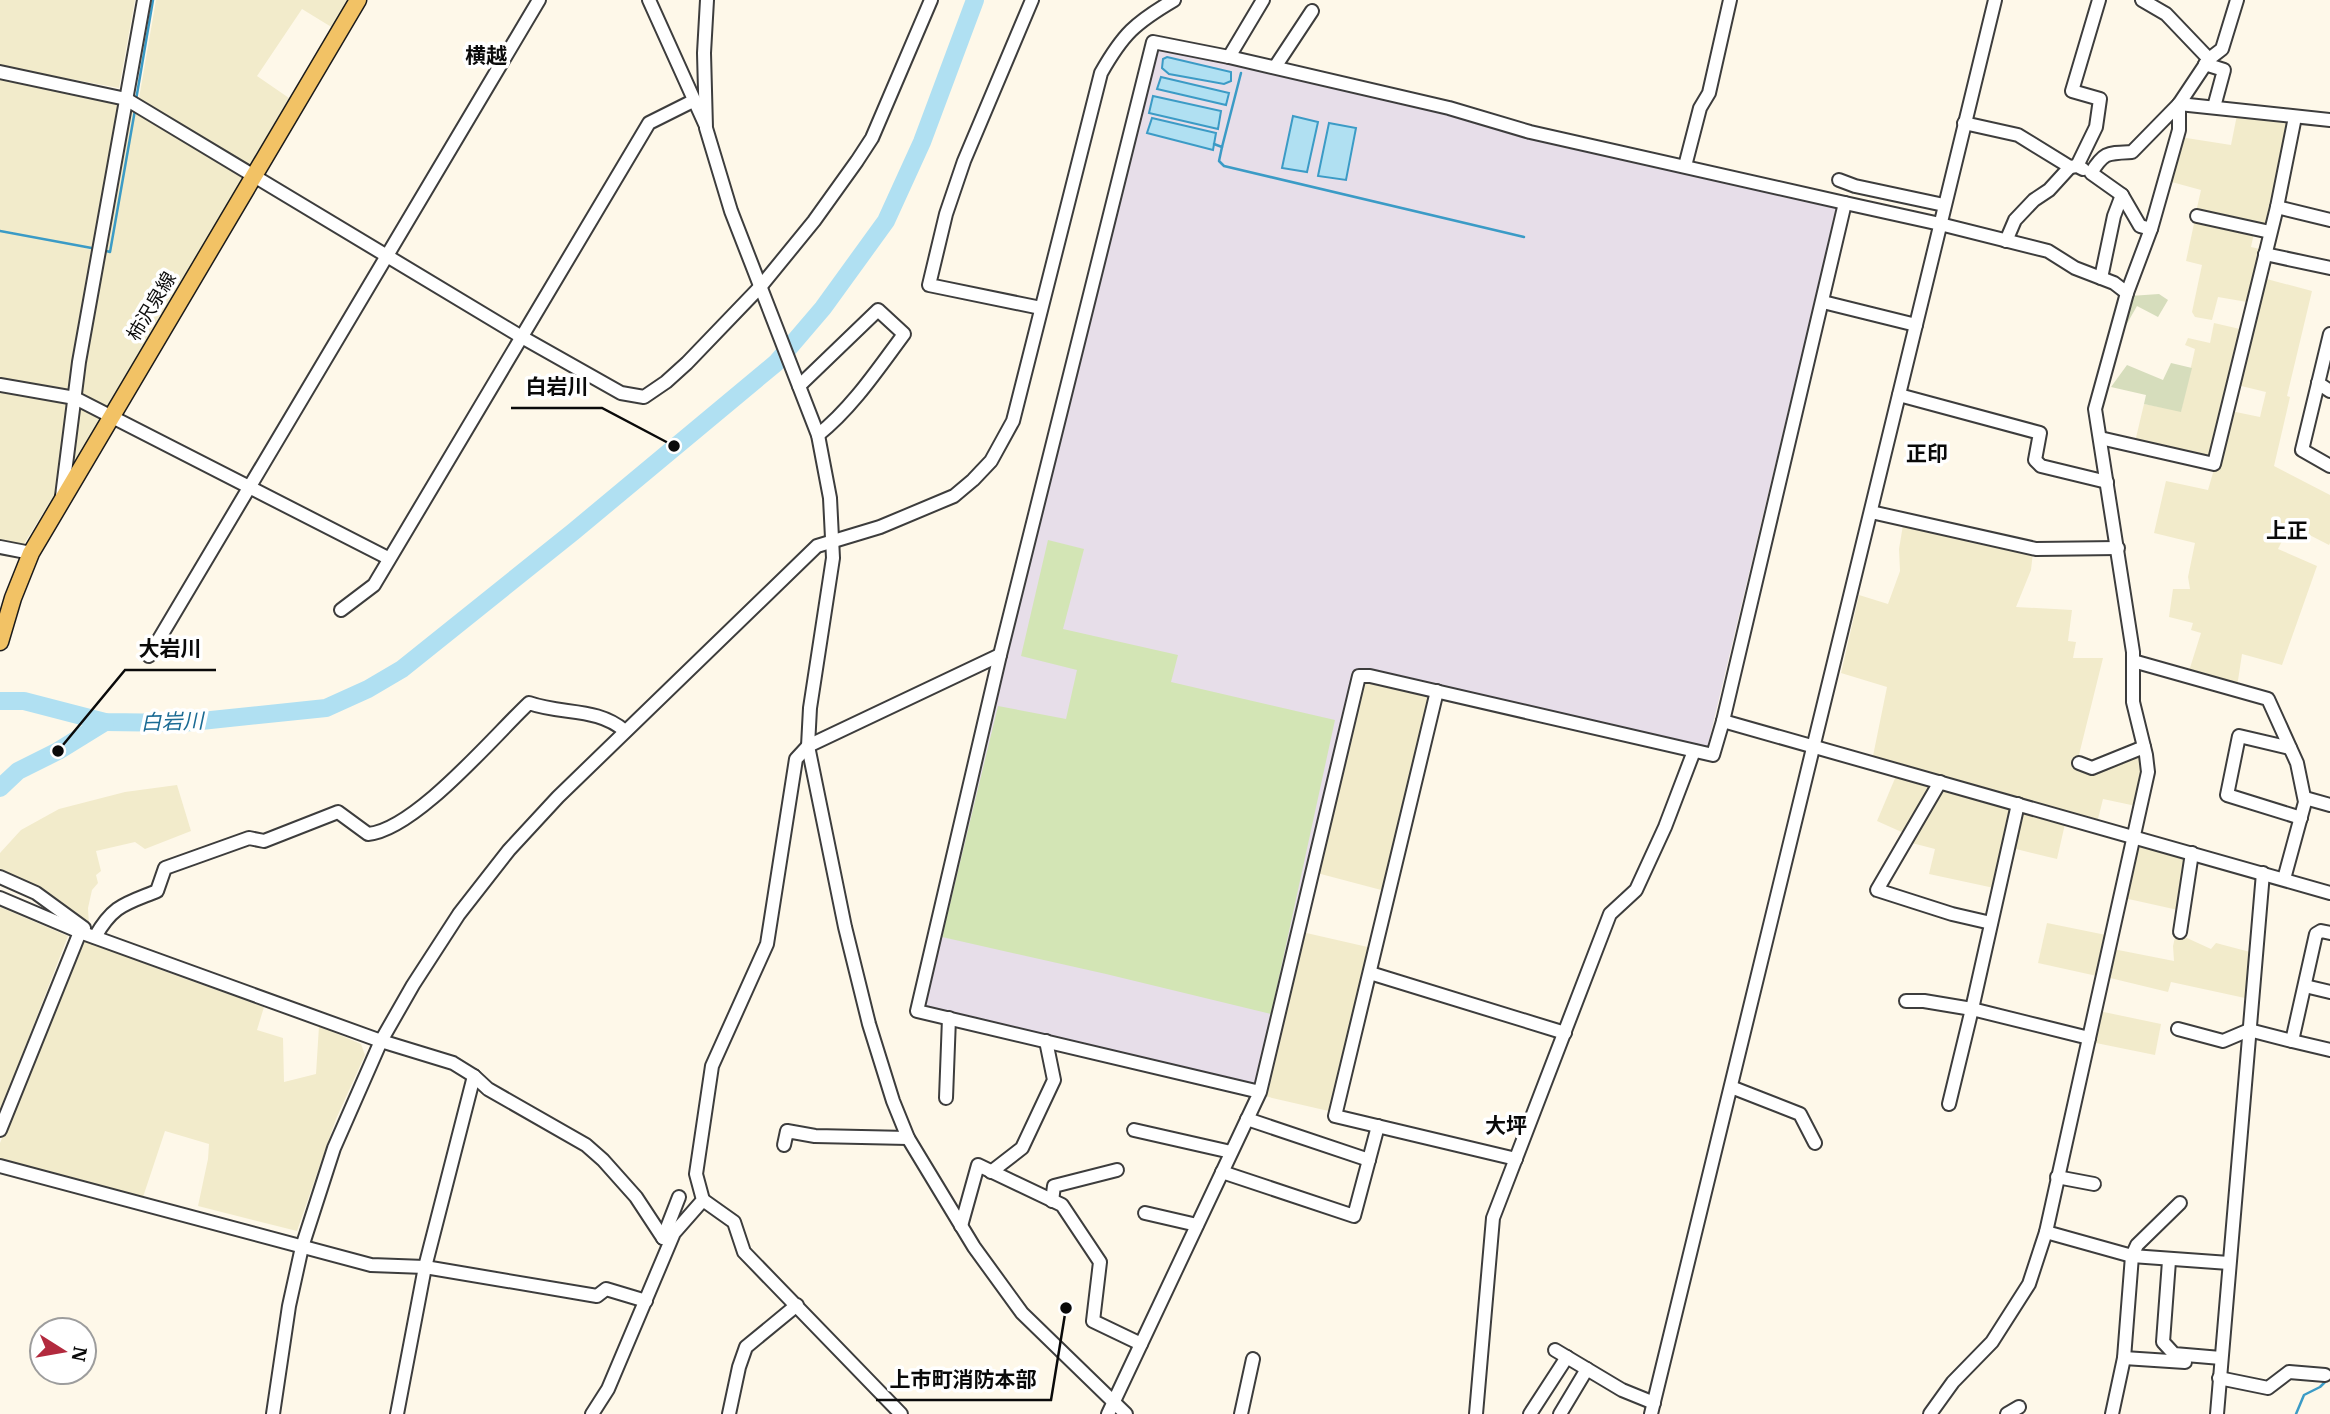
<svg xmlns="http://www.w3.org/2000/svg" width="2330" height="1414" font-family="'IBM Plex Serif','Noto Sans JP',serif">
  <rect width="100%" height="100%" fill="#fef8e9"/>
  <path fill="#e7dee9" d="M1156,46L1406,103L1837,207L1707,749L1365,669L1353,672L1256,1086L923,1008L1053,458Z"/>
  <g fill="#f2ebcb">
    <path d="M0,0H135L119,88L0,66Z"/>
    <path d="M156,0H349L333,28L302,9L257,76L289,98L118,392L24,544L0,540V80L138,104Z"/>
    <path d="M2237,115L2282,119L2290,127L2266,228L2196,212L2201,190L2168,181L2180,137L2231,145Z"/>
    <path d="M2195,219L2254,233L2251,247L2260,249L2247,302L2218,297L2212,320L2195,317L2192,312L2202,265L2186,261Z"/>
    <path d="M2263,278L2312,291L2287,396L2290,397L2274,466L2330,495V543L2329,545L2290,525L2278,549L2317,566L2282,665L2242,654L2237,687L2189,671L2201,633L2191,630L2193,623L2169,617L2173,589H2190L2188,577L2195,543L2154,533L2166,481L2208,490L2231,411L2260,417L2266,392L2237,385Z"/>
    <path d="M2214,323L2240,329L2210,458L2135,442L2144,404L2181,411L2195,349L2185,345L2188,338L2210,343Z"/>
    <path d="M1903,525L2033,552L2031,570L2016,607L2072,610L2068,641L2076,642L2073,658H2103L2076,767L2140,752L2141,776L2136,806L2103,799L2097,823L1873,756L1887,687L1841,673L1859,595L1888,604L1900,571L1899,549Z"/>
    <path d="M1363,678L1433,693L1385,891L1317,873Z"/>
    <path d="M1896,776L1931,786L1906,834L1877,821Z"/>
    <path d="M177,785L191,831L145,849L135,842L96,851L101,871L96,875L98,883L92,890L88,908L89,925L0,873V853L21,830L59,809L125,792Z"/>
    <path d="M1940,789L2010,809L2011,813L1994,888L1929,874L1935,849L1908,842Z"/>
    <path d="M2023,812L2065,824L2057,859L2012,848L2019,815Z"/>
    <path d="M2141,845L2188,859L2178,910L2124,898L2134,848Z"/>
    <path d="M0,907L68,936L0,1112Z"/>
    <path d="M2047,923L2106,935L2097,976L2038,963Z"/>
    <path d="M1302,932L1372,948L1333,1112L1264,1096Z"/>
    <path d="M2176,933L2211,949L2216,943L2250,952L2245,998L2171,982L2168,992L2106,977L2113,949L2174,961L2173,946Z"/>
    <path d="M83,938L161,970L264,1007L257,1030L283,1038L284,1082L316,1074L319,1026L361,1044L365,1055L336,1119L297,1231L198,1206L208,1159L209,1144L165,1131L142,1200L0,1163V1143Z"/>
    <path d="M2099,1011L2161,1024L2155,1055L2091,1042Z"/>
  </g>
  <path fill="#d3e5b5" d="M1048,540L1084,549L1063,629L1178,655L1171,682L1335,720L1271,1014L1106,974L942,937L998,706L1066,719L1077,670L1021,656Z"/>
  <g fill="#d6ddbc">
    <path d="M2159,294L2168,300L2158,317L2137,306L2121,334L2130,296Z"/>
    <path d="M2171,363L2192,368L2181,412L2144,404L2146,395L2111,387L2127,365L2163,380Z"/>
  </g>
  <g fill="#b0e0f2" stroke="#3b9bc6" stroke-width="2">
    <path d="M1167,57L1231,72V81L1224,84L1169,74L1162,68L1163,59Z"/>
    <path d="M1161,77L1229,93L1226,105L1157,89Z"/>
    <path d="M1153,96L1221,111L1218,129L1149,113Z"/>
    <path d="M1293,116L1318,122L1307,172L1282,168Z"/>
    <path d="M1152,118L1216,133L1213,150L1147,133Z"/>
    <path d="M1329,123L1356,128L1346,180L1318,176Z"/>
  </g>
  <g fill="none" stroke-linecap="round" stroke-linejoin="round">
    <g stroke="#3b9bc6" stroke-width="2.5">
      <path d="M136,100L153,0"/>
      <path d="M1214,144L1222,147L1241,73"/>
      <path d="M1222,147L1219,161L1224,166L1524,237"/>
      <path d="M0,231L97,249"/>
      <path d="M103,250L110,252L135,110"/>
      <path d="M2296,1414L2304,1395L2320,1387L2328,1379"/>
    </g>
    <g stroke="#b0e0f2" stroke-width="18">
      <path d="M0,701H24L105,722L182,723L326,708L368,689L402,669L573,532L776,363L823,308L886,221L922,142L975,0"/>
      <path d="M0,788L18,771L58,751L105,722"/>
    </g>
    <defs>
      <g id="minor">
        <path d="M649,0L705,124"/>
        <path d="M707,0L704,53L706,128L731,211L818,435L830,498L833,558L810,708L808,746L845,927L869,1024L893,1101L908,1138L974,1247L1022,1313L1126,1414"/>
        <path d="M1032,0L964,161L946,214L929,285L1041,308"/>
        <path d="M2142,0L2166,14L2209,59"/>
        <path d="M1229,57L1263,0"/>
        <path d="M2205,64L2224,70L2214,107"/>
        <path d="M1275,67L1312,11"/>
        <path d="M0,72L126,99L520,336L621,393L644,397L666,382L687,363L761,286L814,221L857,161L872,138L931,0"/>
        <path d="M2179,104L2330,120"/>
        <path d="M1964,123L2018,135L2070,167L2077,166L2083,169"/>
        <path d="M1685,166L1700,108L1709,93L1730,0"/>
        <path d="M2077,166L2096,127L2100,99L2072,91L2099,0"/>
        <path d="M1839,180L1855,186L1944,205"/>
        <path d="M1845,203L1940,224L2048,251L2075,268L2114,283L2127,293"/>
        <path d="M2277,207L2330,220"/>
        <path d="M2197,216L2270,232"/>
        <path d="M2151,229L2140,226L2122,195L2091,173C2104,152 2107,153 2132,152L2179,104L2209,59L2222,49L2237,0"/>
        <path d="M2006,241L2015,220L2034,200L2049,190L2070,167"/>
        <path d="M2265,254L2330,268"/>
        <path d="M2101,278L2114,216L2122,195"/>
        <path d="M1823,302L1916,325"/>
        <path d="M2330,334L2302,450L2330,466"/>
        <path d="M2318,383L2330,391"/>
        <path d="M0,385L75,398L388,558"/>
        <path d="M799,386L878,310L904,334C878,369 852,408 818,435"/>
        <path d="M1899,395L2040,433L2035,460L2041,466L2107,482"/>
        <path d="M2100,438L2214,464L2277,207L2295,117"/>
        <path d="M62,496L79,362L144,0"/>
        <path d="M1871,512L2036,549L2118,548"/>
        <path d="M0,547L31,553"/>
        <path d="M341,610L374,585L649,123L693,101"/>
        <path d="M149,656L539,0"/>
        <path d="M2133,661L2268,699L2297,763L2305,802L2284,879"/>
        <path d="M1437,691L1335,1116L1516,1159"/>
        <path d="M1723,721L2330,893"/>
        <path d="M2290,748L2239,736L2227,795L2301,818"/>
        <path d="M2079,763L2092,768L2144,747"/>
        <path d="M1940,782L1877,890L1952,914L1991,923"/>
        <path d="M2305,798L2330,805"/>
        <path d="M2018,804L1972,1009L2089,1038"/>
        <path d="M0,877L36,893L84,928"/>
        <path d="M0,898L80,932L381,1041L453,1063L474,1076L488,1089L586,1145L603,1160L636,1197L663,1238"/>
        <path d="M2180,932L2192,853"/>
        <path d="M95,937C113,905 125,904 157,891L165,868L249,838L264,841L338,812L368,834C415,830 493,737 529,703C563,715 597,707 625,731"/>
        <path d="M1370,973L1565,1033"/>
        <path d="M2305,986L2330,992"/>
        <path d="M1906,1001H1924L1972,1009L1949,1104"/>
        <path d="M2178,1029L2223,1041L2249,1030L2292,1041L2316,934L2321,931L2330,933"/>
        <path d="M2292,1041L2330,1050"/>
        <path d="M1731,1087L1800,1114L1815,1143"/>
        <path d="M946,1098L949,1018"/>
        <path d="M1247,1119L1369,1160"/>
        <path d="M0,1130L80,932"/>
        <path d="M1134,1130L1231,1152"/>
        <path d="M784,1145L787,1131L815,1136L908,1138"/>
        <path d="M0,1166L371,1265L425,1267L597,1296L606,1289L646,1301"/>
        <path d="M991,1172L1022,1148L1054,1080L1046,1041"/>
        <path d="M1222,1172L1354,1216L1378,1126"/>
        <path d="M2057,1177L2094,1184"/>
        <path d="M703,1200L734,1222L744,1252L901,1414"/>
        <path d="M1052,1201L1054,1186L1117,1170"/>
        <path d="M1145,1213L1197,1225"/>
        <path d="M961,1226L978,1165L1062,1205L1100,1262L1093,1321L1141,1344"/>
        <path d="M2046,1232L2132,1256L2229,1263"/>
        <path d="M663,1238L679,1197"/>
        <path d="M2169,1261L2163,1342L2174,1354L2221,1358"/>
        <path d="M1555,1350L1622,1390L1654,1403"/>
        <path d="M2124,1358L2185,1362"/>
        <path d="M2219,1378L2268,1388L2289,1372L2325,1375"/>
        <path d="M273,1414L289,1306L302,1247L334,1148L381,1041L413,985L459,914L509,850L558,797L817,546L880,527L954,496L973,480L991,461L1013,421L1101,73C1123,34 1135,23 1174,0"/>
        <path d="M397,1414L425,1267L474,1076"/>
        <path d="M592,1414L608,1389L674,1233L703,1200L696,1174L712,1066L767,944L796,759L808,746L1000,655"/>
        <path d="M729,1414L739,1367L746,1347L797,1305"/>
        <path d="M1108,1414L1260,1092L1359,676H1370L1713,755L1723,721L1845,203L1530,132L1449,108L1229,57L1153,42L1000,655L917,1011L1260,1092"/>
        <path d="M1241,1414L1253,1359"/>
        <path d="M1476,1414L1493,1218L1610,914L1636,890L1665,827L1694,751"/>
        <path d="M1530,1414L1567,1357"/>
        <path d="M1560,1414L1587,1369"/>
        <path d="M1651,1414L1995,0"/>
        <path d="M1930,1414L1953,1382L1992,1342L2029,1284L2046,1232L2148,772L2146,755L2133,702V652L2095,409L2127,293L2151,229L2179,130V104"/>
        <path d="M2007,1414L2019,1407"/>
        <path d="M2112,1414L2124,1358L2132,1256L2137,1245L2180,1203"/>
        <path d="M2217,1414L2263,873"/>
      </g>
      <path id="major" d="M0,642L13,598L31,553L358,0"/>
    </defs>
    <use href="#minor" stroke="#3d3d3d" stroke-width="16"/>
    <use href="#major" stroke="#1b1b1b" stroke-width="19"/>
    <use href="#minor" stroke="#fff" stroke-width="12"/>
    <use href="#major" stroke="#f2c265" stroke-width="16"/>
  </g>
  <g text-anchor="middle" dominant-baseline="central" stroke-width="7" stroke-linejoin="round" paint-order="stroke">
    <g font-size="19" fill="#0a0a0a" stroke="#fff">
      <text transform="translate(151 306) rotate(-59)">柿沢泉線</text>
    </g>
    <g font-size="21" font-weight="bold" fill="#0a0a0a" stroke="#fff">
      <text x="486" y="55">横越</text>
      <text x="1927" y="453">正印</text>
      <text x="2287" y="530">上正</text>
      <text x="1506" y="1125">大坪</text>
    </g>
    <g font-size="21" font-style="italic" fill="#1b6b94" stroke="#fff">
      <text transform="translate(172 721) rotate(-2)">白岩川</text>
    </g>
  </g>
  <path fill="none" stroke="#0a0a0a" stroke-width="2.5" d="M674 446L602 408H511M58 751L125 670H216M1066 1308L1051 1400H876"/>
  <g fill="#0a0a0a" stroke="#fff" stroke-width="2.5">
    <circle cx="674" cy="446" r="7"/>
    <circle cx="58" cy="751" r="7"/>
    <circle cx="1066" cy="1308" r="7"/>
  </g>
  <g font-size="21" text-anchor="middle" font-weight="bold" fill="#0a0a0a" stroke="#fff" stroke-width="7" stroke-linejoin="round" paint-order="stroke">
    <text x="557" y="394">白岩川</text>
    <text x="170" y="656">大岩川</text>
    <text x="963" y="1387">上市町消防本部</text>
  </g>
  <g transform="translate(63 1351) rotate(101)"><circle r="33" fill="#ffffff" stroke="#9d9d9d" stroke-width="2"/>
  <path d="M0-5L12 26L0 18L-12 26Z" fill="#b22a3e"/>
  <text y="-10" font-size="19" font-weight="bold" text-anchor="middle" fill="#0a0a0a">N</text>
  </g>
</svg>
